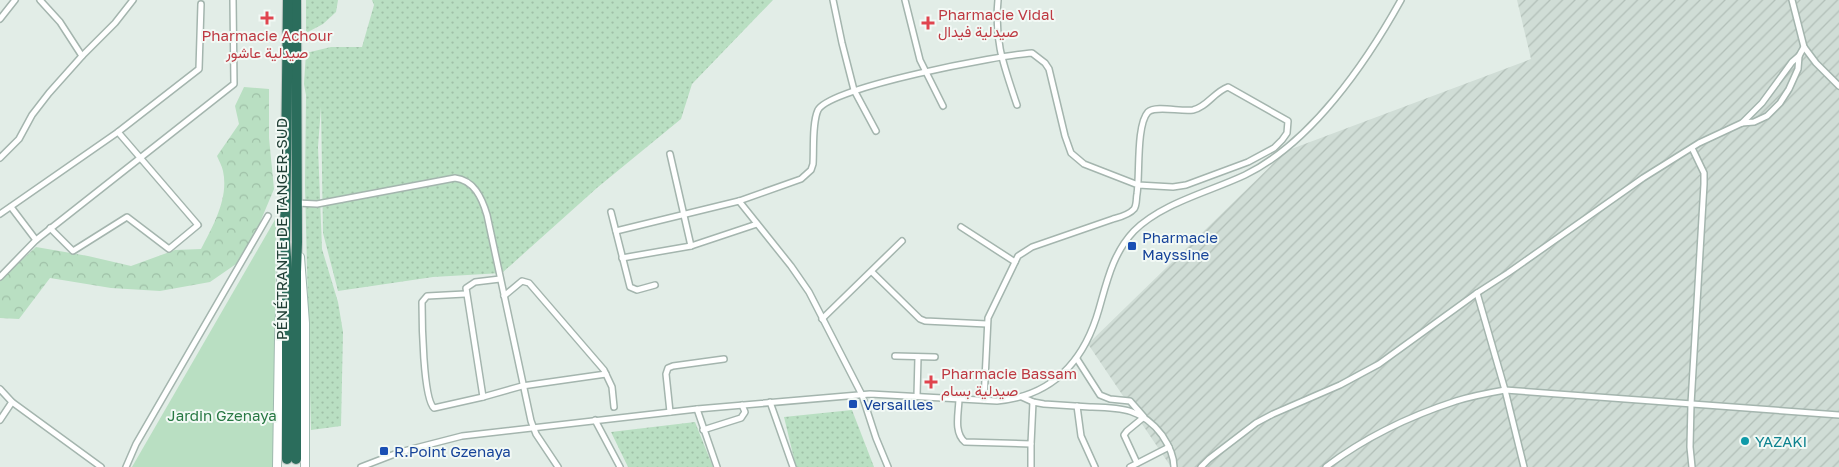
<svg xmlns="http://www.w3.org/2000/svg" width="1839" height="467" font-family="'Golos Text',Vazirmatn,sans-serif">
  <defs>
    <pattern id="industrial-furrows" width="10" height="10" patternUnits="userSpaceOnUse" patternTransform="scale(1.25)"><rect width="10" height="10" fill="#d0ddd6"/><path d="M-1 1l2-2M0 10L10 0M9 11l2-2" fill="none" stroke="#b2bfb8"/></pattern>
    <pattern id="grass-dots" width="8" height="8" patternUnits="userSpaceOnUse" patternTransform="scale(1.25)"><rect width="8" height="8" fill="#b9dfc2"/><path d="M2 2h.1M6 6h.1" fill="none" stroke="#9fc0a7" stroke-width="1.8" stroke-linecap="round"/></pattern>
    <pattern id="forest-crowns" width="20" height="18" patternUnits="userSpaceOnUse" patternTransform="scale(1.25)"><rect width="20" height="18" fill="#b9dfc2"/><path d="M2 6a3 3 0 1 1 6 0M12 15a3 3 0 1 1 6 0" fill="none" stroke="#9fc0a7"/></pattern>
  </defs>
  <rect width="100%" height="100%" fill="#e2ede7"/>
  <path fill="url(#industrial-furrows)" d="M1517,0H1839V467H1171L1088,344L1286,151L1531,59Z"/>
  <g fill="url(#grass-dots)">
    <path d="M306,0H338L336,12L323,24L306,33Z"/>
    <path d="M372,0H773L692,84L681,119L598,187L502,273L433,277L338,291L323,233L321,107L318,147L322,249L338,302L343,332L341,426L311,430L305,185L306,95L304,84L306,53L331,47H362L374,5Z"/>
    <path d="M852,410L874,467H796L784,417Z"/>
    <path d="M695,422L713,467H628L611,432Z"/>
  </g>
  <path fill="url(#forest-crowns)" d="M244,87L269,89V138L274,189L261,220L252,253L210,282L160,291L111,288L50,278L19,319L0,318V280L36,247L88,256L131,266L175,250L201,249C213,226 229,198 223,171C222,166 219,161 217,156L239,124L235,106Z"/>
  <path fill="#b9dfc2" d="M276,218L274,467H132Z"/>
  <g fill="none" stroke-linecap="round" stroke-linejoin="round">
    <defs>
      <g id="street">
        <path d="M40,0L60,22L82,56"/>
        <path d="M833,0L842,43L854,90L876,131"/>
        <path d="M905,0L920,60L943,106"/>
        <path d="M998,0C994,42 1004,66 1017,105"/>
        <path d="M1792,0L1804,47L1816,63L1839,86"/>
        <path d="M0,19L15,0"/>
        <path d="M1742,123L1762,103L1792,62L1799,56L1804,47"/>
        <path d="M670,154L691,246"/>
        <path d="M0,158L19,139L32,115L49,93L82,56L115,23L133,0"/>
        <path d="M739,201L791,266L809,292L862,395L876,438L888,467"/>
        <path d="M297,203L317,204L455,178C474,180 482,198 487,215L531,421L536,434L558,467"/>
        <path d="M11,207L36,240L234,84L233,0"/>
        <path d="M611,212L630,287L637,290L655,285"/>
        <path d="M0,214L118,132L199,69L201,4"/>
        <path d="M961,227L1015,262"/>
        <path d="M50,228L73,251L127,217L169,249L198,225L118,132"/>
        <path d="M616,231L739,201L801,179L811,170L813,164C814,149 812,123 818,110C830,87 1001,55 1032,53L1045,63L1049,69L1065,136L1071,153L1084,164L1138,185L1173,187L1186,185L1248,162L1274,148L1282,140L1287,133L1288,121L1228,87C1214,92 1207,107 1193,110C1181,112 1156,105 1148,112C1136,125 1140,175 1137,194C1136,199 1137,205 1134,209C1129,215 1120,217 1113,219L1032,247L1018,256L988,318L984,400"/>
        <path d="M622,258L691,246L757,224"/>
        <path d="M872,272L920,319L925,321L987,324"/>
        <path d="M0,277L36,240"/>
        <path d="M1477,293L1505,390L1524,467"/>
        <path d="M465,294L427,296L422,302C422,319 423,399 434,408L483,397L522,386L606,374"/>
        <path d="M504,296L522,281L529,283L604,370L612,387L614,407"/>
        <path d="M822,319L902,241"/>
        <path d="M895,356L935,357"/>
        <path d="M1077,359L1100,395L1110,399L1130,401L1144,417L1127,431L1124,435L1137,463"/>
        <path d="M0,389L12,402L101,467"/>
        <path d="M917,396L918,357"/>
        <path d="M483,397L466,288L475,282L500,279"/>
        <path d="M1022,397L1033,402L1044,404C1059,405 1075,406 1090,407C1121,408 1142,408 1162,435C1168,444 1174,456 1174,467"/>
        <path d="M959,398C959,412 953,432 965,442L1031,444L1033,402"/>
        <path d="M770,402L793,467"/>
        <path d="M1077,406L1081,436L1095,467"/>
        <path d="M697,409L717,467"/>
        <path d="M670,412L666,374L668,368L673,366L724,359"/>
        <path d="M0,420L12,402"/>
        <path d="M595,420L620,467"/>
        <path d="M703,430L741,418L745,412L742,405"/>
        <path d="M126,467L136,444L268,216"/>
        <path d="M361,467L400,452L462,436L697,409L870,394L997,401C1052,396 1084,362 1099,309C1107,281 1113,253 1134,231C1162,203 1209,192 1245,175C1311,143 1366,63 1401,0"/>
        <path d="M1031,467V444"/>
        <path d="M1130,467L1169,447"/>
        <path d="M1201,467L1209,459L1256,423L1273,414L1340,385L1379,364L1477,293L1508,273L1643,178L1699,143L1742,123L1754,122L1767,116L1780,103L1789,89L1798,69L1799,56"/>
        <path d="M1326,467C1364,438 1410,416 1456,401C1472,396 1488,393 1505,390L1839,415"/>
        <path d="M1692,467L1690,447L1691,404L1704,184V173L1692,148"/>
      </g>
      <g id="secondary">
        <path d="M300,257L305,323V467"/>
        <path d="M277,467L279,338L282,257"/>
      </g>
      <g id="highway">
        <path d="M296,0L297,242L296,272V459"/>
        <path d="M287,459V272L285,242L288,0"/>
      </g>
    </defs>
    <use href="#street" stroke="#a4b5ae" stroke-width="8"/>
    <use href="#secondary" stroke="#9fb9af" stroke-width="10"/>
    <use href="#highway" stroke="#c1c9c6" stroke-width="12"/>
    <use href="#street" stroke="#fff" stroke-width="5"/>
    <use href="#secondary" stroke="#fff" stroke-width="8"/>
    <use href="#highway" stroke="#2b6d5c" stroke-width="10"/>
  </g>
  <g fill="#e0444e" stroke="#f2f9f5" stroke-width="2">
    <path d="M264.5 10.5h5v5h5v5h-5v5h-5v-5h-5v-5h5z"/>
    <path d="M925.5 15.5h5v5h5v5h-5v5h-5v-5h-5v-5h5z"/>
    <path d="M928.5 374.5h5v5h5v5h-5v5h-5v-5h-5v-5h5z"/>
  </g>
  <g fill="#1a4fb4" stroke="#f2f9f5" stroke-width="2">
    <rect x="1127" y="241" width="10" height="10" rx="2.5"/>
    <rect x="848" y="399" width="10" height="10" rx="2.5"/>
    <rect x="379" y="446" width="10" height="10" rx="2.5"/>
  </g>
  <circle fill="#0f9aa8" stroke="#f2f9f5" stroke-width="2" cx="1745" cy="441" r="5"/>
  <g text-anchor="middle" dominant-baseline="central" stroke-width="4" stroke-linejoin="round" paint-order="stroke">
    <g font-size="15" fill="#be3a42" stroke="#f2f9f5" text-anchor="start">
      <text x="938" y="14">Pharmacie Vidal<tspan x="938" dy="17">صيدلية فيدال</tspan></text>
      <text x="267" y="35" text-anchor="middle">Pharmacie Achour<tspan x="267" dy="17">صيدلية عاشور</tspan></text>
      <text x="941" y="373">Pharmacie Bassam<tspan x="941" dy="17">صيدلية بسام</tspan></text>
    </g>
    <g font-size="15" fill="#213f35" stroke="#f2f9f5">
      <text transform="translate(281 229) rotate(-90)">PÉNÉTRANTE DE TANGER-SUD</text>
    </g>
    <g font-size="15" fill="#164399" stroke="#f2f9f5" text-anchor="start">
      <text x="1142" y="237">Pharmacie<tspan x="1142" dy="17">Mayssine</tspan></text>
      <text x="863" y="404">Versailles</text>
      <text x="394" y="451">R.Point Gzenaya</text>
    </g>
    <g font-size="15" fill="#287843" stroke="#f2f9f5">
      <text x="222" y="415">Jardin Gzenaya</text>
    </g>
    <g font-size="15" fill="#0d838f" stroke="#f2f9f5" text-anchor="start">
      <text x="1755" y="441">YAZAKI</text>
    </g>
  </g>
</svg>
